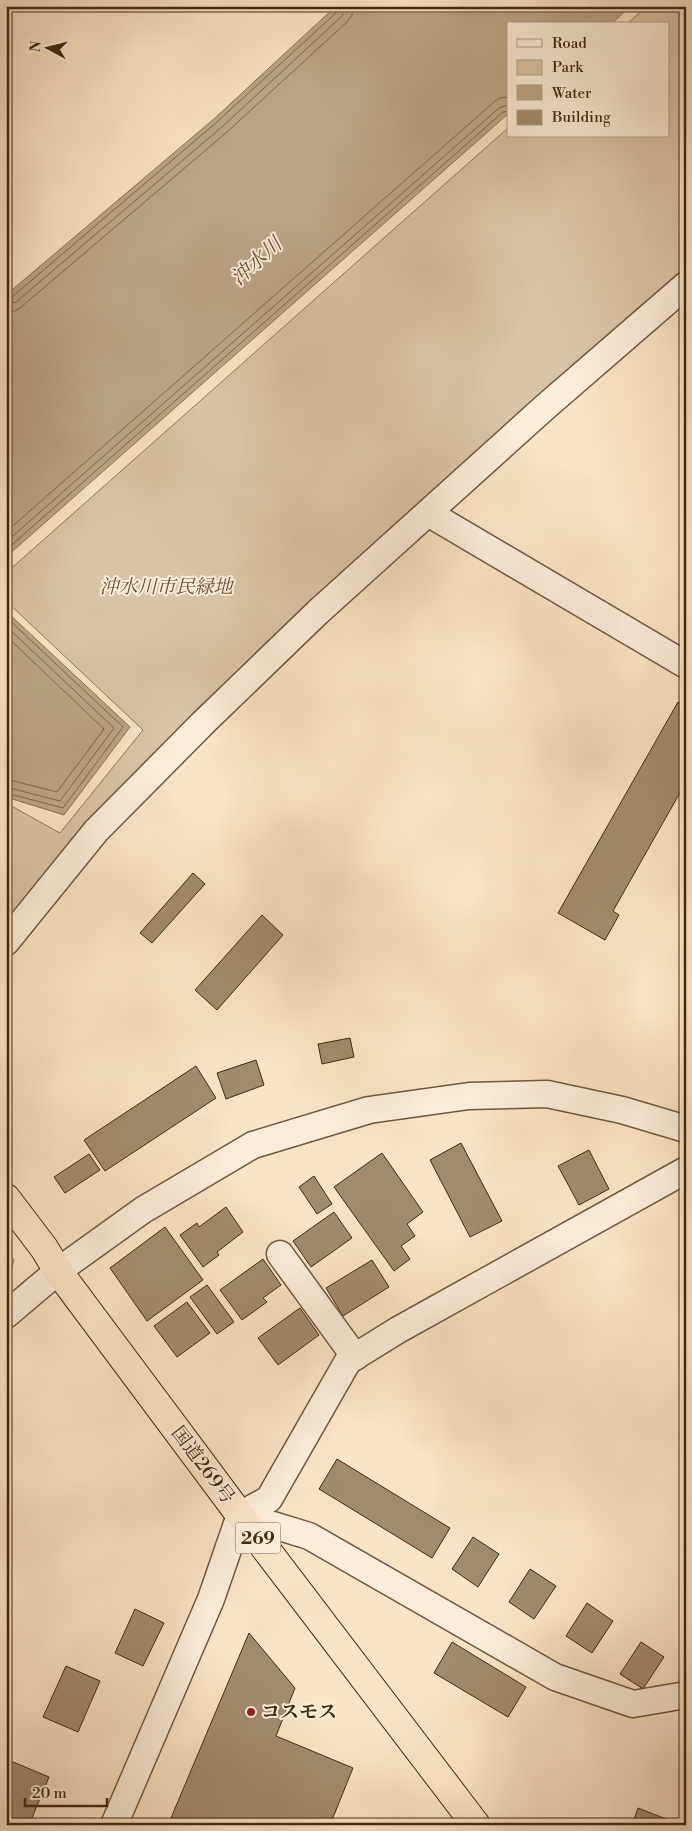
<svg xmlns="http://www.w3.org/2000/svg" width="692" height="1831" font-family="'Libre Bodoni','Noto Serif JP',serif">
  <rect width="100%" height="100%" fill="#fae4c6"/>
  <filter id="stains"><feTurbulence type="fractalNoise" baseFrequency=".004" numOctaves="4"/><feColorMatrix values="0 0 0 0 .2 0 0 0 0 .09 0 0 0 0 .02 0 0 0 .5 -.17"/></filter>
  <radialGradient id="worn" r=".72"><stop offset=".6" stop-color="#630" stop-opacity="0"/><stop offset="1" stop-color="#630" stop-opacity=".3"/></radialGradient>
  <g fill="#dac4a7" stroke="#8d775b">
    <path d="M647,6H686V268L411,513L6,934V803L60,833L143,730L6,601V573L508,128V136H668V24H627Z"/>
    <path d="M6,1250L14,1260L6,1288Z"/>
  </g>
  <g fill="#bba588" stroke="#8a7458">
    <path d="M336,6H631L611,24H508V114L6,557V295L215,118Z"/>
    <path d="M6,611L130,727L64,815L6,797Z"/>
  </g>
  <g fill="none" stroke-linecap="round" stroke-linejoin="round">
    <g stroke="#7e684c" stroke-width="1">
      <path d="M6,299L12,297L218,121L337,12L339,6"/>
      <path d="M6,305L16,302L223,126L342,16L346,6"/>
      <path d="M6,312L15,311L20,308L227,132L347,22L352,15L353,6"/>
      <path d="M6,532L494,102L500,98L508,97"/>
      <path d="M6,542L499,108L508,105"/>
      <path d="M6,550L503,112L508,111"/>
      <path d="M6,617L123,727L63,808L6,793"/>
      <path d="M6,626L114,728L60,801L6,787"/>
      <path d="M6,636L104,729L57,792L6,779"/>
    </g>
  </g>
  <g fill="#a18b6e" stroke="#402a0f">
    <path d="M678,702L686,707V782L613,911L619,915L605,940L558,913Z"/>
    <path d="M193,873L205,884L152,943L140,933Z"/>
    <path d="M262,915L283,935L217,1010L195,990Z"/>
    <path d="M350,1038L354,1057L322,1064L318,1044Z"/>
    <path d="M256,1060L264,1085L226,1099L217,1073Z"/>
    <path d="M196,1066L216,1098L105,1171L84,1140Z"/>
    <path d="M461,1143L502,1221L470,1237L430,1160Z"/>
    <path d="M589,1150L609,1189L579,1205L558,1166Z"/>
    <path d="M382,1153L423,1212L407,1224L415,1236L401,1246L410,1259L394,1271L334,1187Z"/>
    <path d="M89,1154L100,1170L65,1193L54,1177Z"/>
    <path d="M314,1176L332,1204L317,1214L299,1187Z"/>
    <path d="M226,1207L243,1232L217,1252L219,1255L203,1267L180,1235L197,1223L199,1227Z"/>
    <path d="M334,1212L352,1238L311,1267L293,1241Z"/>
    <path d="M165,1227L203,1280L147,1321L110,1268Z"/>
    <path d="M263,1259L281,1285L263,1298L267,1302L242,1320L220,1290Z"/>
    <path d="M372,1260L389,1287L343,1316L326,1288Z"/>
    <path d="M207,1285L234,1322L217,1334L190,1297Z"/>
    <path d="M187,1302L210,1333L177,1357L154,1326Z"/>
    <path d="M300,1308L319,1335L278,1365L258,1338Z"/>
    <path d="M337,1459L450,1528L432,1558L319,1489Z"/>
    <path d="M473,1537L499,1554L478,1587L452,1569Z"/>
    <path d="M530,1569L556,1586L534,1619L509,1602Z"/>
    <path d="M587,1603L613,1621L592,1653L566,1636Z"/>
    <path d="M135,1609L164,1623L143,1666L115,1653Z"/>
    <path d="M249,1633L295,1688L276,1736L353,1768L330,1825H168Z"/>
    <path d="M452,1642L526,1687L508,1717L434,1673Z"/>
    <path d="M641,1642L664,1657L643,1689L620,1674Z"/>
    <path d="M66,1666L100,1681L78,1732L43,1717Z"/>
    <path d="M684,1737H686V1760H681Z"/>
    <path d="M6,1759L49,1777L29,1825H6Z"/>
    <path d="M638,1808L666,1819L664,1825H632Z"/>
  </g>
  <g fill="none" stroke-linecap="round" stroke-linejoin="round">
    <defs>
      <g id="minor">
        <path d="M428,513L686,665"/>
        <path d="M6,942L96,831L203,723L318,612L544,408L686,285"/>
        <path d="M280,1254L355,1357"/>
        <path d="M6,1315L58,1271L143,1210L253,1145L369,1110L469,1096L547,1094L622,1110L686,1129"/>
        <path d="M240,1515L309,1536L555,1677L633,1704L686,1695"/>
        <path d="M114,1825L211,1599L240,1515L269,1499L348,1361L398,1330L686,1170"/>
      </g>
      <path id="trunk" d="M6,1198L44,1248L58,1271L240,1515L476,1825"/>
    </defs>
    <use href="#minor" stroke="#6e583d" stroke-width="29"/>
    <use href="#trunk" stroke="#402a0f" stroke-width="30"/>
    <use href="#minor" stroke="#fcedda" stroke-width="26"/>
    <use href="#trunk" stroke="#fae4c6" stroke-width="28"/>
  </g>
  <circle fill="#8f2418" stroke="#fcedda" stroke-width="2" cx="251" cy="1712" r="5"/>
  <g text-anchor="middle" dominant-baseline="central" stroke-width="4" stroke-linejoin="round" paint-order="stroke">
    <rect fill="#fcedda" stroke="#78644c" stroke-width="1" x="235.5" y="1522.5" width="45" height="31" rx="4"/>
    <g font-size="18" font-weight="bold" fill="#402a0f">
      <text x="258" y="1538">269</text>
    </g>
    <g font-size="19" font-style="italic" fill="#665035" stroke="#fcedda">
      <text x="166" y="587">沖水川市民緑地</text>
    </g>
    <g font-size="19" fill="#402a0f" stroke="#fcedda">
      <text transform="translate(203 1465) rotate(53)">国道269号</text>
    </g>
    <g font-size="19" font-weight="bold" fill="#402a0f" stroke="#fcedda" text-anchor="start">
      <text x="261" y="1712">コスモス</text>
    </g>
    <g font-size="20" font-style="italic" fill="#654f33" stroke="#fcedda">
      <text transform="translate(257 262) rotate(-42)">沖水川</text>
    </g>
  </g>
  <rect width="692" height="1831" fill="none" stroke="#fae4c6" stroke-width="25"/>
  <rect x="8" y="8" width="677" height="1816" fill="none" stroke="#402a0f" stroke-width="2.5"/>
  <rect x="12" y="12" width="667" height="1806" fill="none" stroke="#402a0f"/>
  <rect x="507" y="22" width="162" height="115" fill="#fcedda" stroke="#b19f89"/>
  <rect x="517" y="39" width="25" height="8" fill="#fcedda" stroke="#b19f89"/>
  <text x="552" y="48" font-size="15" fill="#402a0f">Road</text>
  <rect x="517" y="60" width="25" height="15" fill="#dac4a7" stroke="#b19f89"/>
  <text x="552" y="72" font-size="15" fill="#402a0f">Park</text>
  <rect x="517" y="85" width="25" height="15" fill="#bba588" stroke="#b19f89"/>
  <text x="552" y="98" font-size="15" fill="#402a0f">Water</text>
  <rect x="517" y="110" width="25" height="15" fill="#a18b6e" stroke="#b19f89"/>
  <text x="552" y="122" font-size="15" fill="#402a0f">Building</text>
  <g transform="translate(48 48) rotate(277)" stroke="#fcedda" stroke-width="4" paint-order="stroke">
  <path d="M0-4L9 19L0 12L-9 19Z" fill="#402a0f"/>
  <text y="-8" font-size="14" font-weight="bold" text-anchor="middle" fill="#402a0f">N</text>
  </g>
  <path d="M25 1798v8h82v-8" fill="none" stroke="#402a0f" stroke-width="2.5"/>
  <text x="32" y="1798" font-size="15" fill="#402a0f" stroke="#fcedda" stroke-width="4" paint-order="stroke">20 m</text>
  <rect width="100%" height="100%" filter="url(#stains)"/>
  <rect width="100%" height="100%" fill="url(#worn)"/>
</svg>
